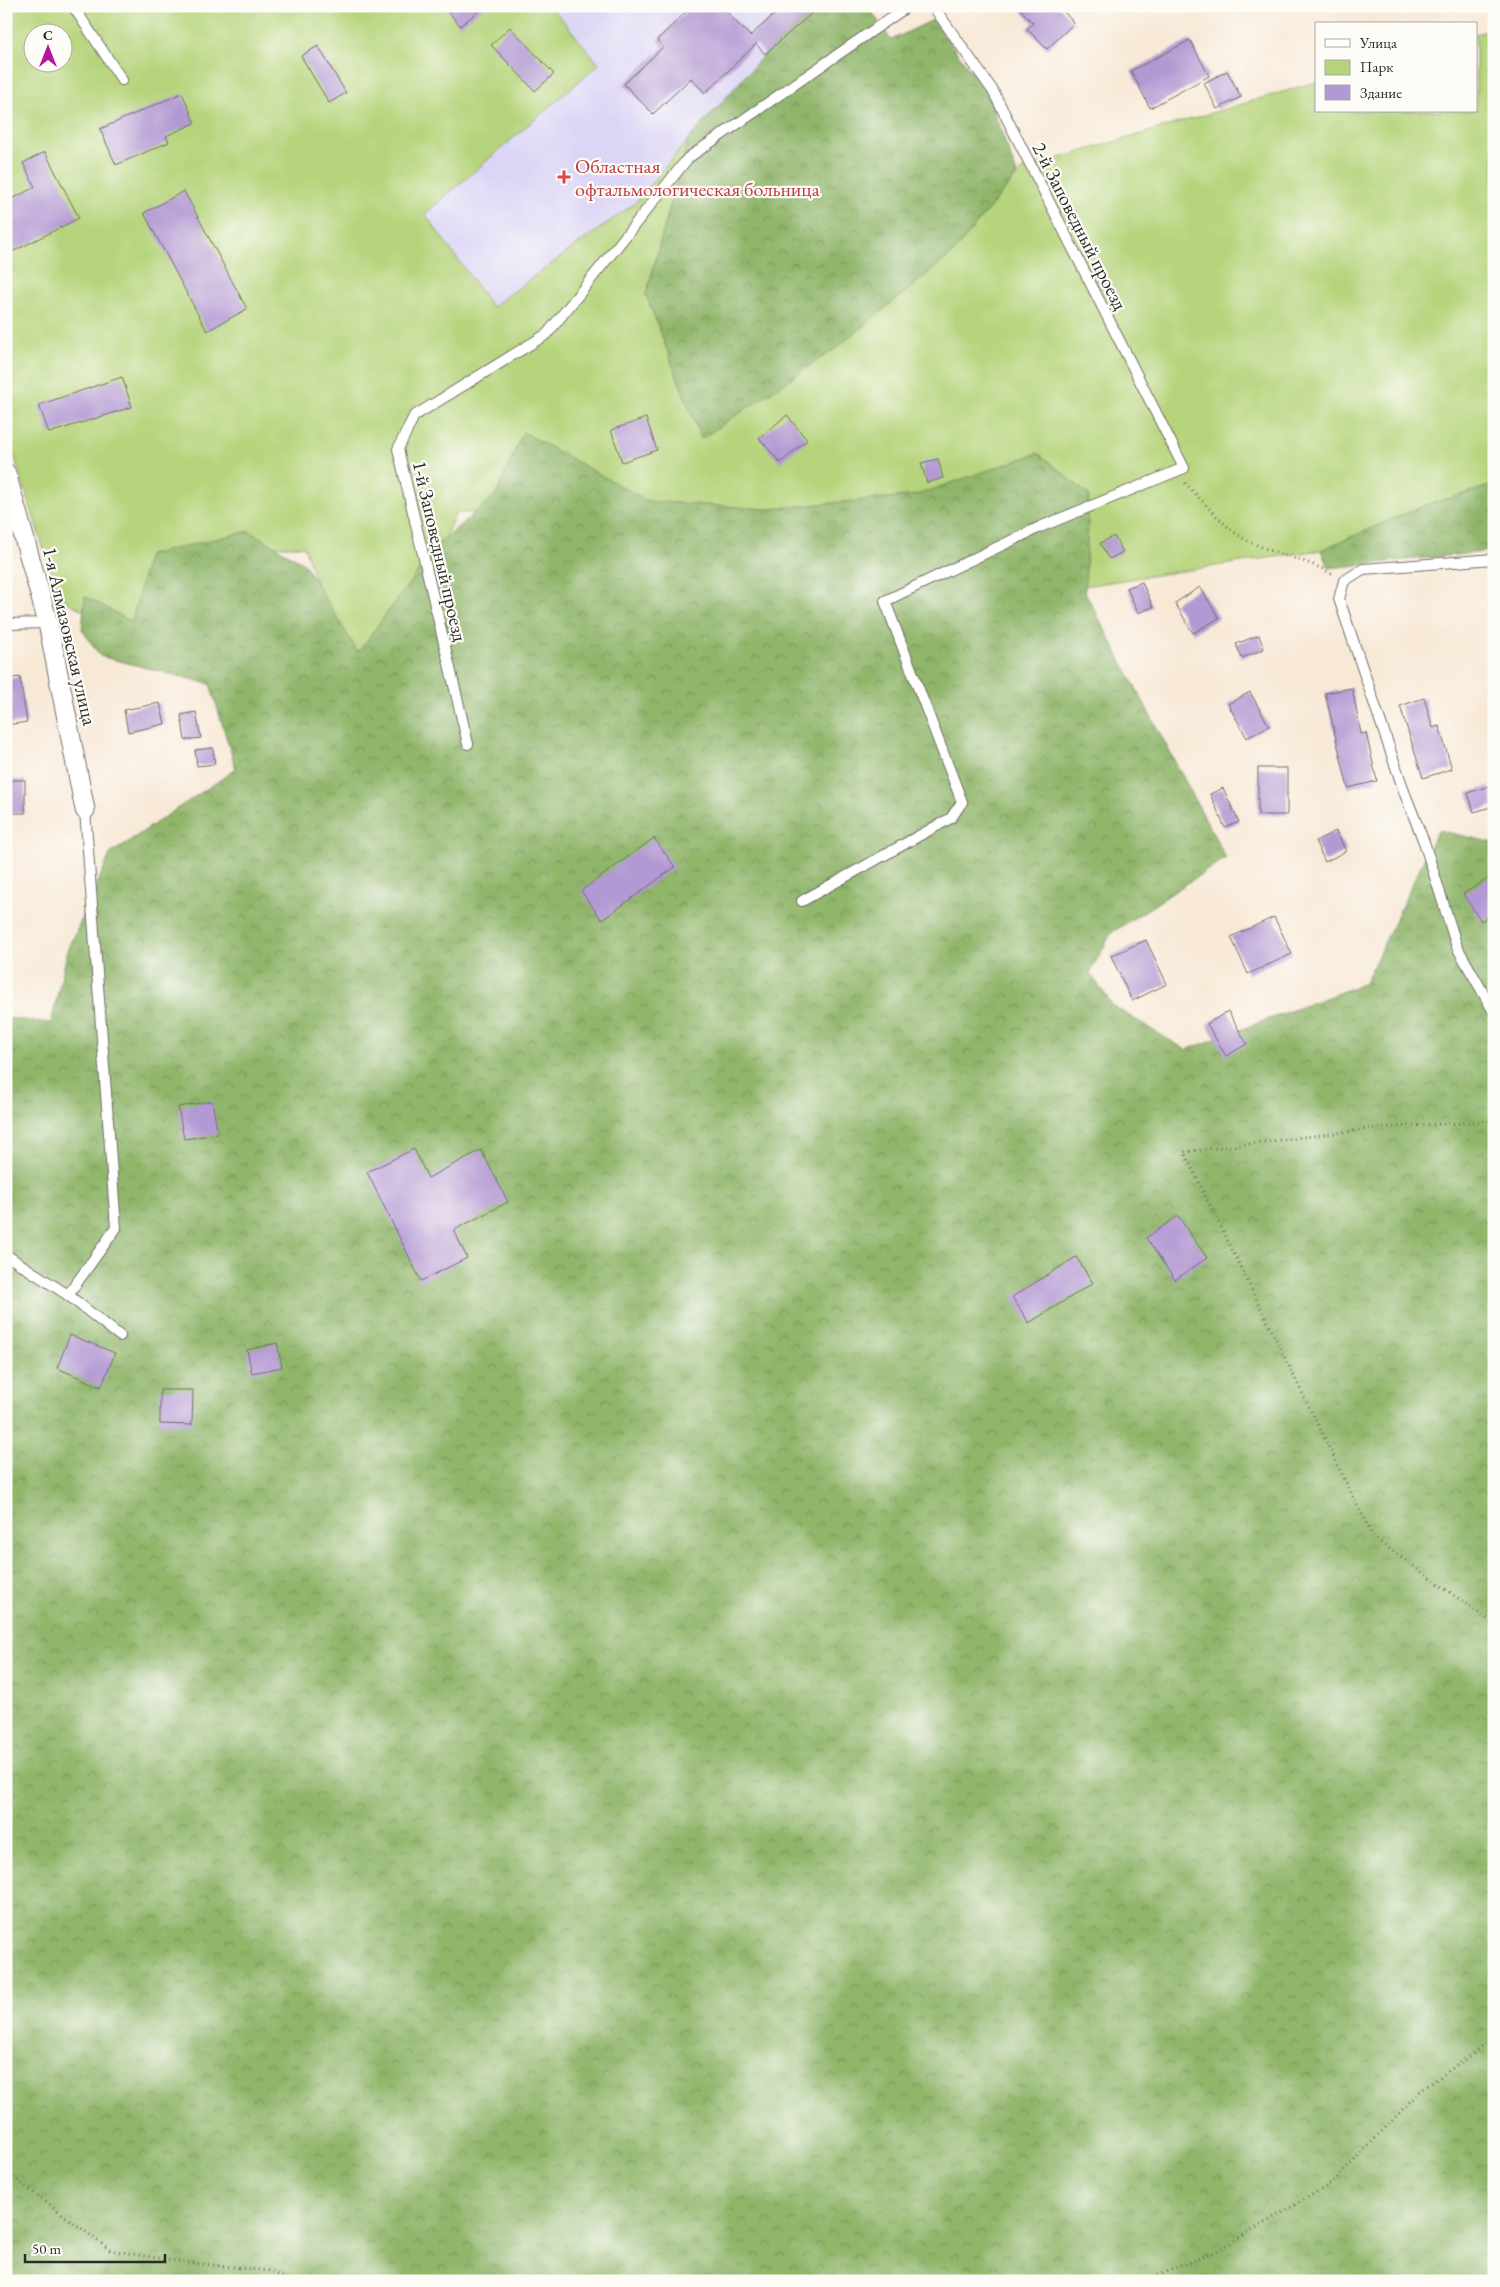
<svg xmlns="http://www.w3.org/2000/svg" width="1500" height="2287" font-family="'EB Garamond',serif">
  <defs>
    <pattern id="forest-crowns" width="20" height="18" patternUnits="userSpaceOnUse" patternTransform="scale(1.25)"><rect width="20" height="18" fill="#90b66b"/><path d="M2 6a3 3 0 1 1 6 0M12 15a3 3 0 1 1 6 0" fill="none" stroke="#769458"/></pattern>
  </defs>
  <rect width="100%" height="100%" fill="#fdfcf7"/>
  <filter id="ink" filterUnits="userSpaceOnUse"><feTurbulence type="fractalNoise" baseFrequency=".02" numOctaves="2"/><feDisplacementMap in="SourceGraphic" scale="10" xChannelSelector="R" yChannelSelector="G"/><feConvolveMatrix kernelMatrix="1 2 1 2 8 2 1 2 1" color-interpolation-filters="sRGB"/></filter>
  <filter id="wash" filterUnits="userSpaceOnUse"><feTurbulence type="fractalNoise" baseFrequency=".0096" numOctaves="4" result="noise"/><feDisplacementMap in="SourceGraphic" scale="20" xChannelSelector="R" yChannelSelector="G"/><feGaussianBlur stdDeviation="1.12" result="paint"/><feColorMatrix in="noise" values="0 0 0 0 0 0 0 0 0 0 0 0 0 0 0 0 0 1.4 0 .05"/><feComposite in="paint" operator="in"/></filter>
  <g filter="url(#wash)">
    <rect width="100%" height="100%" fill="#f8e9d7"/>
    <path fill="#ddd5f6" d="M551,6H833L635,203L492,307L425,214L599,64Z"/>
    <path fill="#b6d47b" stroke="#708053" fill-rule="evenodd" d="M6,6H551L599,64L425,214L492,307L635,203L688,140L646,295L954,248L1023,169L1316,82V111H1476V34L1494,29V485L1423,506L1321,550L1064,589L922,499L778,513H456L414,605L400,768L322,600L304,546L180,547L146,600L131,638L59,597L6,430ZM32,32H62V62H32Z"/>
    <g fill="url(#forest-crowns)" stroke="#5e704b">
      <path d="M820,6H868L891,40L933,20L987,93L1017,174L952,254L835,349L701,439L646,295L688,140L765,54Z"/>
      <path d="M523,432L648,501L769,509L916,495L1038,453L1089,495L1085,592L1226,858L1111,933L1090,973L1113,1006L1186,1050L1365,983L1438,830L1494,843V2281H6V1018L51,1023L67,953L110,854L236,769L210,684L100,656L82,629L85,596L132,622L148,555L249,531L304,563L358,652L440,542L496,495Z"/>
      <path d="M1494,485V551L1329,568L1321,550L1423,506Z"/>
    </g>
    <g id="blocks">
      <g fill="#b399d3">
        <path d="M444,6H485L460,26Z"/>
        <path d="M692,6H721L750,36L784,6H820L765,54L756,44L705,93L691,78L653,114L624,84L663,47L657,40Z"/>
        <path d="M1017,6H1059L1074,23L1047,49L1027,29L1033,23Z"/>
        <path d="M510,27L554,74L535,91L491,45Z"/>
        <path d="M1190,40L1209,76L1150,108L1131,71Z"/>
        <path d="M318,46L346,93L329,103L301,56Z"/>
        <path d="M1227,71L1241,97L1217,109L1204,83Z"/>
        <path d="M182,93L195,123L166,136L169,142L116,165L100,129Z"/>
        <path d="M45,152L79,218L6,255V202L35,187L23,163Z"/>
        <path d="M184,191L247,309L207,331L144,213Z"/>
        <path d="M122,377L132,407L49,433L39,405Z"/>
        <path d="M787,415L807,440L780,463L759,438Z"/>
        <path d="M646,418L657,450L622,462L611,430Z"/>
        <path d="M938,459L943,478L927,483L921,463Z"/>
        <path d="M1114,536L1123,552L1109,559L1100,543Z"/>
        <path d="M1142,582L1153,607L1138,613L1127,588Z"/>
        <path d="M1200,587L1219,618L1193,633L1175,603Z"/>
        <path d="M1259,635L1264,649L1242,658L1236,644Z"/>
        <path d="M20,677L27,722L6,725V679Z"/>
        <path d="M1352,688L1361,734L1366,733L1377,781L1348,788L1325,693Z"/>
        <path d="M1250,692L1269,726L1247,738L1228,704Z"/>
        <path d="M1424,698L1433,728L1439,726L1452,769L1423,778L1400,706Z"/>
        <path d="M160,703L165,724L128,732L124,710Z"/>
        <path d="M196,712L201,738L185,740L181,715Z"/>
        <path d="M213,748L215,764L197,766L195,750Z"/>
        <rect x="1258" y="768" width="29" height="47"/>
        <rect x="6" y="780" width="19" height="33"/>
        <path d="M1489,786L1494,806L1474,812L1468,793Z"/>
        <path d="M1223,788L1239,822L1225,828L1210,794Z"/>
        <path d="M1336,831L1346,851L1325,862L1315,841Z"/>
        <path d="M654,838L675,867L602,920L581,891Z"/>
        <path d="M1494,875V913L1481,921L1463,894Z"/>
        <path d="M1274,917L1292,954L1248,974L1231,937Z"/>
        <path d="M1146,940L1167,984L1132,1001L1111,956Z"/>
        <path d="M1228,1011L1247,1044L1226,1056L1207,1024Z"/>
        <path d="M212,1101L218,1134L184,1139L178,1107Z"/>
        <path d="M414,1149L428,1178L481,1150L508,1202L454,1230L467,1258L421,1281L367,1172Z"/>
        <path d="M1178,1216L1207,1258L1175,1280L1146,1238Z"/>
        <path d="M1076,1257L1093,1283L1029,1323L1012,1297Z"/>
        <path d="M70,1335L115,1353L101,1387L57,1368Z"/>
        <path d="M277,1343L282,1367L252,1373L247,1350Z"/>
        <path d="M160,1390H193L192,1425L160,1424Z"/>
      </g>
    </g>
  </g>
  <g filter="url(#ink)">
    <use href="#blocks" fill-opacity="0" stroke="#736e67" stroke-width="1"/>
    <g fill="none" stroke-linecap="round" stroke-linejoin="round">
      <defs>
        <g id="service">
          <path d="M73,6L122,80"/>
          <path d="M1494,559L1363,569L1344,581L1339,599L1405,794L1424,842L1457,947L1494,1012"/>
          <path d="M6,624L48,623"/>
          <path d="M468,744L398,449L414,416L547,334L688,158L908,6"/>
          <path d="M802,901L951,818L962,802L885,601L1040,527L1184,468L993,91L933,6"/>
          <path d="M6,1255L68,1295L120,1336"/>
          <path d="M68,1295L116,1228L85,810"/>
        </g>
        <path id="minor" d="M6,473L48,623L85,810"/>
      </defs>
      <use href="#service" stroke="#736e67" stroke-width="12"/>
      <use href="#minor" stroke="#736e67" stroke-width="21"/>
      <g stroke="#736e67" stroke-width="3" stroke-dasharray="1 4" stroke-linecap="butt">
        <path d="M1185,483C1203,501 1225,529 1248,541C1276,555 1307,559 1334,575"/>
        <path d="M1494,1121L1376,1128L1184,1152L1373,1537L1494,1624"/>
        <path d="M6,2164L16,2179L110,2250L176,2261L268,2271L294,2281"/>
        <path d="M1143,2281L1215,2252L1334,2182L1419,2092L1482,2047L1494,2035"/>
      </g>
      <use href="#service" stroke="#fff" stroke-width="10"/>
      <use href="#minor" stroke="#fff" stroke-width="19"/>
    </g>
  </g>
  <path fill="#e0444e" stroke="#fdfcf7" stroke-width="2" d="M561.5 169.5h5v5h5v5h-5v5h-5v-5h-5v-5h5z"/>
  <g text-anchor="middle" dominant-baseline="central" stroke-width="4.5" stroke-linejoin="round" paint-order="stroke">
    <g font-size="20" fill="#be3a42" stroke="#fdfcf7" text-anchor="start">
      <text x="575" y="166">Областная<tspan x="575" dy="23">офтальмологическая больница</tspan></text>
    </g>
    <g font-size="20" fill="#2b2b2b" stroke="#fdfcf7">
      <text transform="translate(1080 226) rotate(63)">2-й Заповедный проезд</text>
      <text transform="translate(440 551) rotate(77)">1-й Заповедный проезд</text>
      <text transform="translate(70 636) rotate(77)">1-я Алмазовская улица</text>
    </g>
  </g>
  <rect width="1500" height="2287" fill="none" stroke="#fdfcf7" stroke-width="25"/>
  <rect x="1315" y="22" width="162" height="90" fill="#fdfcf7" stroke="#a9a8a5"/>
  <rect x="1325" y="39" width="25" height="8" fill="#ffffff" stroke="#a9a8a5"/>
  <text x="1360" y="48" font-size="15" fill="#2b2b2b">Улица</text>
  <rect x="1325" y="60" width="25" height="15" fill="#b6d47b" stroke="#a9a8a5"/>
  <text x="1360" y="72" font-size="15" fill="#2b2b2b">Парк</text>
  <rect x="1325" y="85" width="25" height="15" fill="#b399d3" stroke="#a9a8a5"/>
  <text x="1360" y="98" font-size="15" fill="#2b2b2b">Здание</text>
  <g transform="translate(48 48)"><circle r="24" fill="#fdfcf7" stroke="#a9a8a5"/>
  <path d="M0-4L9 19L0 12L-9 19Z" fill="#b5179e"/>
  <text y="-8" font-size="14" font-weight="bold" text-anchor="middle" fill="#2b2b2b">С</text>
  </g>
  <path d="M25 2254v8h140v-8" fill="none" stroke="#2b2b2b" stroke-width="2.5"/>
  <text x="32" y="2254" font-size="15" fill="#2b2b2b" stroke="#fdfcf7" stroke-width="4" paint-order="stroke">50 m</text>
</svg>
